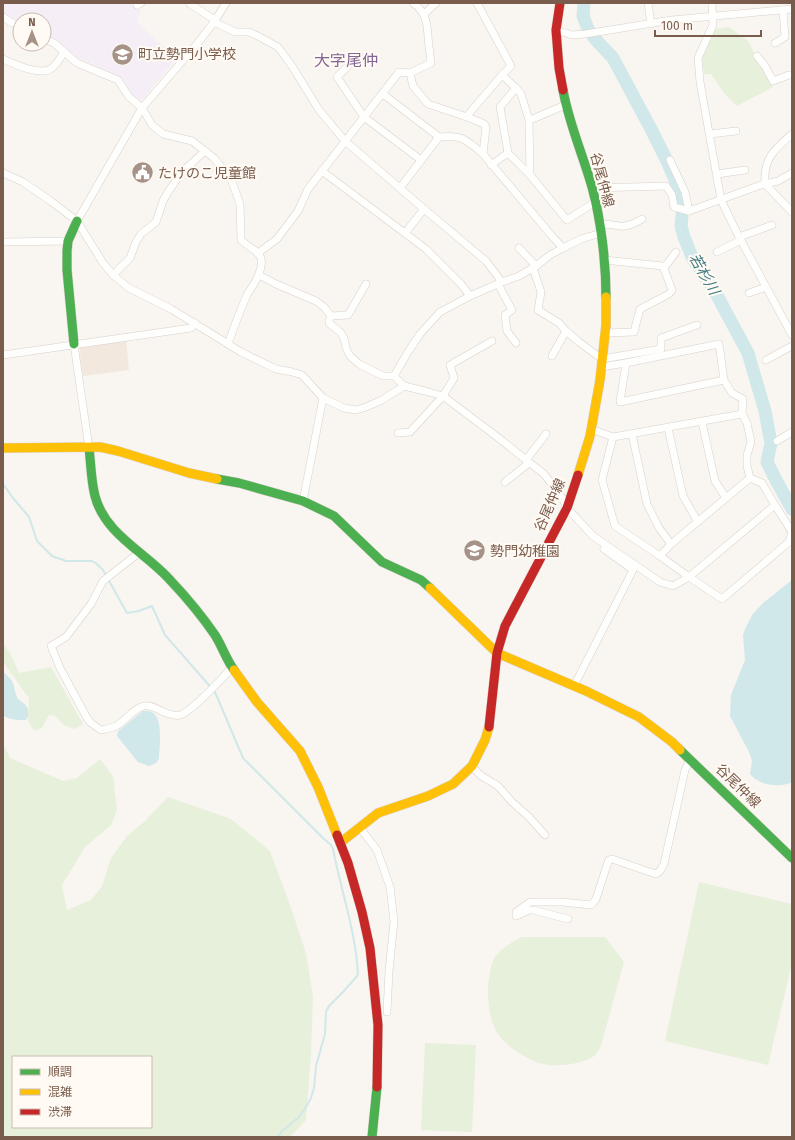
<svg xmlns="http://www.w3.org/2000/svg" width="795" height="1140" font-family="'Fira Sans','Noto Sans JP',sans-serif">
  <rect width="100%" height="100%" fill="#f9f5f0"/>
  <path fill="#f2e8de" d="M126,340L129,370L83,376L79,346Z"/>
  <path fill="#f6eef6" d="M3,3H132L141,10L137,22L176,59L141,101L132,94L122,77L78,58L68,50L56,39L44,35V20H20V23L3,12Z"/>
  <g fill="#e7f0db" fill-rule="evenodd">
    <path d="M729,27L749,42L756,58L764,67L773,87L737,106L724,93L711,74H704L702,58L716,29Z"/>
    <path d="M3,643L12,657L19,673L51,667L83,724L75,729L65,726L55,716L49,715L42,728L34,731L28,721L29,698L3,662Z"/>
    <path d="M3,743L10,758L63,781L77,778L100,759L113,776L117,810L111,825L85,847L62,885L67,910L91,900L102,886L111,858L127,836L145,821L168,797L231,819L270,851L289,902L306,953L313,997L311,1054L306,1120L290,1137H3ZM13,1057H151V1127H13Z"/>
    <path d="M699,882L792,904V963L768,1065L665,1041Z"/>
    <path d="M522,937H605L624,962L601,1046C599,1049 598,1052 596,1054C590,1061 574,1064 564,1065C557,1065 550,1066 543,1064C528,1061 504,1045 496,1031C490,1020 488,1005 488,992C488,982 490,965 495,957C502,947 513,942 522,937Z"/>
    <path d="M425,1043L476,1045L472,1132L421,1130Z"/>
  </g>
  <g fill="#d0e8ea">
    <path d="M792,580V782C782,787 767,786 757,780C755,779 752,776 750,774L752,761L749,752L730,716L731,695L745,660L743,635L746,627L752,615L763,603Z"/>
    <path d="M3,671C6,675 11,678 13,683C15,689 15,694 18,699C21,702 26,704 27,707C29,712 29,716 26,720C18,720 9,720 3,715Z"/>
    <path d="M143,711C166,707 159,745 159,759L156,763L149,766L138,762L117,736L118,731Z"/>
  </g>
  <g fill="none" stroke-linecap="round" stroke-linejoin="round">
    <path stroke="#d0e8ea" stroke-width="2" d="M3,484L13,498L29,517L37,541L52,556L66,561H92L97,564L103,570L127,613L139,611L152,606L165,635L215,692L243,758L324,839L331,845L333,849C341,891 356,932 358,975L343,992L329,1006L326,1012L325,1034L316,1066L314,1088L311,1098L306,1107L299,1117L281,1132L278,1137"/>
    <path stroke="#d0e8ea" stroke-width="13" d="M584,3L583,16L588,29L596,40L613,58L651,129L666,159L676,182L683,205L681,226L684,237L693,259L713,288L748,353L765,411L771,443L767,462L776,480L792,509"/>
    <defs>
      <g id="street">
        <path d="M477,3L511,66L502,75L516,88L521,94L529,120L535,118L565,105"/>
        <path d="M648,3L651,24"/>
        <path d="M712,3L713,25L698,58L700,82L721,200L738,235L792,335"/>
        <path d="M190,4L215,20"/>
        <path d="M137,5L141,3"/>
        <path d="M424,14L436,3"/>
        <path d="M3,17L20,28"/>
        <path d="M214,22L235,32H249L258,36L278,47L292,66L319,110L345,141L424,209L486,261L502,282"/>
        <path d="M556,30L572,35L585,34L672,20L792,9"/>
        <path d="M44,39L54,43L77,63L118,80L129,97L142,108L152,125L163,134L192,141L214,158L231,179L240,204L241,240C247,246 258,250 261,258C262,263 261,269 259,273C257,281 251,288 247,295C240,311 234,327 228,344"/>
        <path d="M775,43L785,37L783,10"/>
        <path d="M359,55L337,77L364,117L421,160"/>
        <path d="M757,56L765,66L773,81L789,75H792"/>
        <path d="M3,59C14,64 41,77 52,68C57,64 61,57 64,52"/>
        <path d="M410,73L431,63C430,58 430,52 429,47C427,30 429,13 413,3"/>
        <path d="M383,94L439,137L400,188"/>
        <path d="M466,117L502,75"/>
        <path d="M529,120L530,175"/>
        <path d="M710,134L736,131"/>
        <path d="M792,134C775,149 763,158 765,184L792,212"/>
        <path d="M439,137C462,135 466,139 483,154"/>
        <path d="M508,153L500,107L516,88"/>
        <path d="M670,160L685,192L689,211"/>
        <path d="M491,165L508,153L530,175L567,220L595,202"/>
        <path d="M3,173L23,182L52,202L77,221L103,263L113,275L129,288L171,309L241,352L276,369L292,372L302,375L323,398L344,408L356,410L366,407L382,400L404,386"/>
        <path d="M717,174L745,170"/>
        <path d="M592,188L666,186L672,195L674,207L689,211L761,185L778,181L792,173"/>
        <path d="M77,221L142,108L197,44L214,22L226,3"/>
        <path d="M599,225C609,223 610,225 619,226C628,227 635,223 642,219"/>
        <path d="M405,233L424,209"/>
        <path d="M739,237L772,225"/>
        <path d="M3,242L68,241"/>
        <path d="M519,248L536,266"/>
        <path d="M717,252L741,240"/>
        <path d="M258,253L277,239L298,211L308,189L322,171"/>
        <path d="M604,260L663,266L672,290L669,294L640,309L634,332L605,333"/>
        <path d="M533,268L541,292L538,310L559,323L566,331"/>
        <path d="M664,268L676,252"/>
        <path d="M113,275L130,258L136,242L141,234L156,222L163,201L168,192L175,182L183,171L205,151"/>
        <path d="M259,275L276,284L316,301L324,307L331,316L329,320V323L341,333L344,338L346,348L350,356L359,364L383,376H394L404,386L425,391L443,396L496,436L544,474L563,499L567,508L593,536L660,582L673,586L689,577L775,505L762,483L750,478L671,544L660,556L615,526L602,480L613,437L742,414L743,399L732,393L724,380L620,402L626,363L719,344L724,380"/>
        <path d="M498,284L512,310L505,315L507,331L516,343"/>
        <path d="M749,293L766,287"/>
        <path d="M470,296L461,284L426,249L322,171L399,72L410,73L413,86L428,104L470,118L484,124L486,127L483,154L551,235L563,248"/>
        <path d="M331,316L348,315L366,284"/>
        <path d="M74,344L89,448"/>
        <path d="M3,355L191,328L195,323"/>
        <path d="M552,356L566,331L579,342L602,359L661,349V338L697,325"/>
        <path d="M766,360L792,346"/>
        <path d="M601,367L626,363"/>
        <path d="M394,376L408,352L420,334L440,312L470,296L502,282L519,276L536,266L550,255L563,248L581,239L601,233"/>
        <path d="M742,414L747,423L751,442L747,455V466L750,478"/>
        <path d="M702,422L715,481L726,498"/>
        <path d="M668,428L683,496L698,522"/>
        <path d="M591,429L613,437"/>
        <path d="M398,433L410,432L443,396L454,378L450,365L492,341"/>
        <path d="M632,434L647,504L659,528L671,544"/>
        <path d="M777,441L792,432"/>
        <path d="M526,460L546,434"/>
        <path d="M505,482L529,463"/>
        <path d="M303,501L323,398"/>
        <path d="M140,552L103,581L91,604L66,637L51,646L60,668L87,718L91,723L101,730C106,729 112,728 116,726C125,721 134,708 144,706C153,704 162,713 170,714C173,715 177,716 180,715C190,713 225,676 232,667"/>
        <path d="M660,556L689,577L722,599L789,542L792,532L775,505"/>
        <path d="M574,686L633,570L604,549"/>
        <path d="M472,766L480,775L498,786L512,802L529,817L545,835"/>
        <path d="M360,828L377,850L390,887L394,921L389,971L387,1012"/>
        <path d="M568,919L533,910H529L516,916V912L530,902H562L591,905L596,899L608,862L609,860L612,859L641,869L656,874L660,871L664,864L685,770L690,760"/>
      </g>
      <g id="fast">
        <path d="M563,90C569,124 583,155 592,187C601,220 606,263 606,297"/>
        <path d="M74,344L67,270V251L68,241L77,221"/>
        <path d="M89,448C91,464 91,481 95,496C105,535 147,553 171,581C187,598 202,616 215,635C222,646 226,659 234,670"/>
        <path d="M217,479L239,483L303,501L334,516L382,562L421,580L430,588"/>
        <path d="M680,750L792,858"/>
        <path d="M372,1137L377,1087"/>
      </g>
      <g id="slow">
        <path d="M3,448L100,447L118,451L189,473L217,479"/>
        <path d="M578,475L590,436L600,380L606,325V297"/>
        <path d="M430,588L497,653L586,691L639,717L672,742L680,750"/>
        <path d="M234,670L257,702L300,751L318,787L337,835"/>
        <path d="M340,843L378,813L428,796L453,784L472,766L485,740L489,727"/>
      </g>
      <g id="jam">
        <path d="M560,3L556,30L559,68L563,90"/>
        <path d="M489,727L497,653L505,626L567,508L578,475"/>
        <path d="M337,835L348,863L362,912L370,948L378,1025L377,1087"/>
      </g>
    </defs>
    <use href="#street" stroke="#d7d1cb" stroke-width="8"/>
    <use href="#fast" stroke="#d9d2cb" stroke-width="10"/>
    <use href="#slow" stroke="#d9d2cb" stroke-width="10"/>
    <use href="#jam" stroke="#d9d2cb" stroke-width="10"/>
    <use href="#street" stroke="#fefefd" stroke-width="7"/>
    <use href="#fast" stroke="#4caf50" stroke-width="9"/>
    <use href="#slow" stroke="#ffc107" stroke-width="9"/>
    <use href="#jam" stroke="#c62828" stroke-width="9"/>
  </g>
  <defs>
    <symbol id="school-disc" viewBox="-11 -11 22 22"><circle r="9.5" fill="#a69286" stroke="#fffaf3"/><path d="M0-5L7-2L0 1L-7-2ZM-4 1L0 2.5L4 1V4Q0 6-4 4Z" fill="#fff"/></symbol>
    <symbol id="civic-disc" viewBox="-11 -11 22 22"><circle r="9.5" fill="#a69286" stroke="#fffaf3"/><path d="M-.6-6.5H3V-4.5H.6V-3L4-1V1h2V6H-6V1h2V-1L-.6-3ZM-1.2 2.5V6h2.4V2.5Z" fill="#fff"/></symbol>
  </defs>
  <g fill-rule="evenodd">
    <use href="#school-disc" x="110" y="42" width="25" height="25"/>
    <use href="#civic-disc" x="130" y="160" width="25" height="25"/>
    <use href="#school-disc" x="462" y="538" width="25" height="25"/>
  </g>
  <g text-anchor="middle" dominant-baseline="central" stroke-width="4" stroke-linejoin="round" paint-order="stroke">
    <g font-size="14" fill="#7a5c4d" stroke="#fffaf3" text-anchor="start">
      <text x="138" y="54">町立勢門小学校</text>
      <text x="158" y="173">たけのこ児童館</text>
      <text x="490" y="551">勢門幼稚園</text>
    </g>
    <g font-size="14" fill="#7a5c4d" stroke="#fffaf3">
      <text transform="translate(602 180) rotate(75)">谷尾仲線</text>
      <text transform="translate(550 505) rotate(-66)">谷尾仲線</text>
      <text transform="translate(738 786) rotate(44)">谷尾仲線</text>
    </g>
    <g font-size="15" font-style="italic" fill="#437c86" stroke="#fffaf3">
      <text transform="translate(704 274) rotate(60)">若杉川</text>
    </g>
    <g font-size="16" fill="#846695" stroke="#fffaf3">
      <text x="346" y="60">大字尾仲</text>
    </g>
  </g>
  <rect width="795" height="1140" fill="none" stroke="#7a5c4d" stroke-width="8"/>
  <rect x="12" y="1056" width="140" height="72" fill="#fffaf3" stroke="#cabbb1"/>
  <rect x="20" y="1069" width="20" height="6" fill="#4caf50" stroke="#cabbb1"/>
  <text x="48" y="1076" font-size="12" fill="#7a5c4d">順調</text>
  <rect x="20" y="1089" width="20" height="6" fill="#ffc107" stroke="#cabbb1"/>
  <text x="48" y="1096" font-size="12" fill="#7a5c4d">混雑</text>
  <rect x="20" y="1109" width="20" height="6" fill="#c62828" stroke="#cabbb1"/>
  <text x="48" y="1116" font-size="12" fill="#7a5c4d">渋滞</text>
  <g transform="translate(32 32)"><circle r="19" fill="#fffaf3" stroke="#cabbb1"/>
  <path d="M0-3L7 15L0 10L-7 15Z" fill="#a69286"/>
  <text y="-6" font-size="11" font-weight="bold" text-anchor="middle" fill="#7a5c4d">N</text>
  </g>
  <path d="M655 30v6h106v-6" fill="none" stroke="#7a5c4d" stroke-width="2"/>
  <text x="661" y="30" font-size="12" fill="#7a5c4d" stroke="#fffaf3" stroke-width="3" paint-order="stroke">100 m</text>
</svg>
